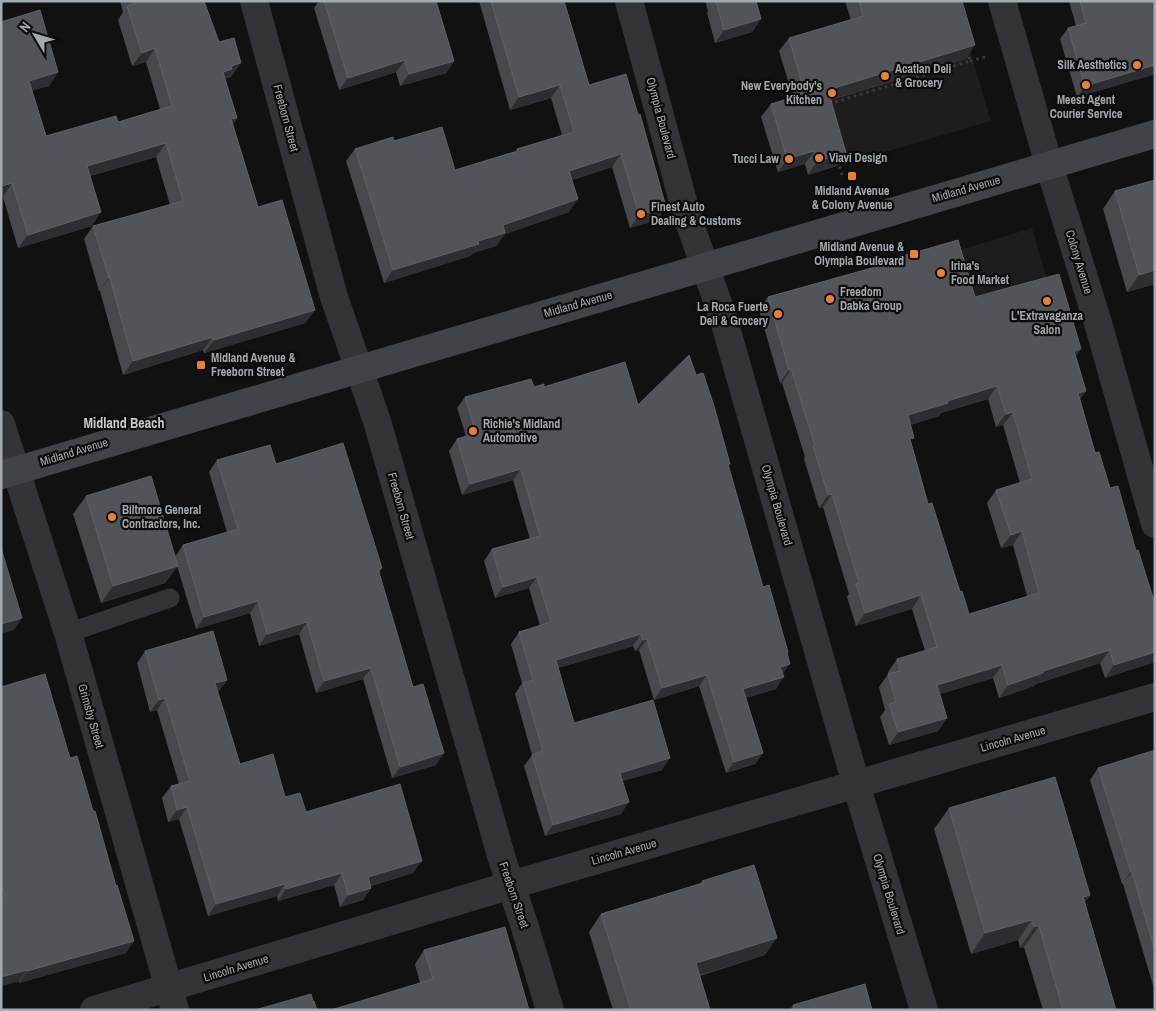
<svg xmlns="http://www.w3.org/2000/svg" width="1156" height="1011" font-family="'Archivo Narrow',sans-serif">
  <rect width="100%" height="100%" fill="#111112"/>
  <g fill="#1d1d1f">
    <path d="M955,1L991,121L837,166L801,45Z"/>
    <path d="M1032,228L1047,280L996,397L954,252Z"/>
  </g>
  <g fill="none" stroke-linecap="round" stroke-linejoin="round">
    <g stroke="#383b3e" stroke-width="3" stroke-dasharray="2.5 4" stroke-linecap="butt">
      <path d="M970,61L985,57"/>
      <path d="M829,104L970,61L968,53"/>
      <path d="M838,160L842,175"/>
    </g>
    <path stroke="#323437" stroke-width="19" d="M68,633L170,598"/>
    <g stroke="#323437" stroke-width="28">
      <path d="M254,1L334,297L377,421L502,859L524,924L550,1010"/>
      <path d="M629,1L687,216L723,317L856,784L924,1010"/>
      <path d="M1002,1L1049,165L1098,323L1155,524"/>
      <path d="M1,424L68,633L175,1010"/>
      <path d="M94,1010L511,885L1155,697"/>
    </g>
    <path stroke="#404347" stroke-width="28" d="M1,475L1155,134"/>
  </g>
  <g fill="#47494d" fill-rule="evenodd">
    <path d="M120,1H204L231,77L226,78L225,79L237,118L233,124L258,207L315,310L305,323L204,353L203,350L123,375L100,291H99L84,239L93,226L170,205L156,157L90,176L92,226L18,248L3,197H1V22L58,72L49,86L32,90L46,136L118,122L160,109L146,62L132,66L118,20L123,12Z"/>
    <path d="M319,1H436L454,61L446,73L400,86L396,72L339,90L314,8Z"/>
    <path d="M479,1H564L589,85L638,115L666,207L657,220L630,228L612,167L572,180L569,212L505,234L496,246L473,253L470,256L384,283L346,161L355,149L394,141L455,170L516,151L517,149L562,135L551,98L510,110Z"/>
    <path d="M705,1H756L761,19L752,32L715,43L707,13L708,11Z"/>
    <path d="M845,1H962L966,59L831,100L846,153L837,166L808,175L805,164L778,172L761,117L771,104L793,97L779,51L789,38L851,20Z"/>
    <path d="M1069,1H1155V71L1152,75L1077,97L1060,39L1068,28L1076,26Z"/>
    <path d="M1155,180V284L1127,292L1103,209L1115,191Z"/>
    <path d="M878,263L975,297L1076,357L1086,391L1080,399L1155,662L1105,678L1100,663L1036,684L1034,686L999,698L993,678L940,694L947,718L938,731L889,745L880,717L885,710L879,687L888,674V672L897,659L925,651L912,609L856,626L847,597L849,594L823,507L819,508L804,459L805,457L782,383H780L759,310L768,297L876,267ZM988,399L996,427L1003,425L1020,483L996,490L987,503L1001,548L1013,545L1027,596L969,614L928,504L911,443L910,425L939,416L941,413Z"/>
    <path d="M534,387H544L638,405L728,466L763,587L788,652L787,654L783,675L776,689L745,698L763,753L755,764L726,773L699,686L654,700L639,650L635,651L633,646L558,668L574,723L662,770L622,781L621,814L545,836L524,766L532,755L515,694L522,683L511,644L519,632L540,626L529,588L495,598L484,561L492,549L530,539L513,480L462,495L449,451L457,439L466,436L457,408L465,397Z"/>
    <path d="M217,460L276,464L382,568L379,573L436,765L392,778L363,679L316,693L299,634L259,646L250,613L196,629L177,566L165,583L101,603L73,514L86,496L175,557L183,545L227,532L209,472Z"/>
    <path d="M145,651L227,680L219,691L217,692L240,764L306,812L413,873L371,886V888L363,900L340,907L334,885L278,901L277,896L208,916L179,819L168,822L162,798L171,786L179,784L157,710L150,712L137,663Z"/>
    <path d="M1,687L126,953L19,983V981L1,986Z"/>
    <path d="M1155,750V992L1123,884H1122L1090,780L1098,768Z"/>
    <path d="M949,808L1090,895L1085,902L1116,1010H1043L1024,947L1020,948L1018,940L971,954L934,829Z"/>
    <path d="M702,881L765,955L700,976L710,1010H613L589,932L601,914L701,883Z"/>
    <path d="M424,950L529,1010L420,983L415,964Z"/>
    <path d="M793,1005L872,1010H790Z"/>
  </g>
  <g fill="#2d2e31">
    <path d="M761,19L752,32L715,43L724,30Z"/>
    <path d="M975,45L966,59L819,103L828,90Z"/>
    <path d="M155,48L146,62L132,66L142,53Z"/>
    <path d="M1155,59V71L1152,75L1077,97L1085,86Z"/>
    <path d="M405,60L396,72L339,90L348,78Z"/>
    <path d="M454,61L446,73L400,86L409,74Z"/>
    <path d="M241,63L231,77L226,78L223,83V72L231,66Z"/>
    <path d="M58,72L49,86L20,94L29,81Z"/>
    <path d="M560,85L551,98L510,110L519,97Z"/>
    <path d="M237,118L227,131L231,119Z"/>
    <path d="M166,143L156,157L78,179L87,166Z"/>
    <path d="M814,151L805,164L778,172L787,159Z"/>
    <path d="M846,153L837,166L808,175L817,161Z"/>
    <path d="M621,154L612,167L560,184L569,171Z"/>
    <path d="M12,183L3,197H1L2,186Z"/>
    <path d="M578,199L569,212L505,234L496,246L473,253L470,256L384,283L393,270L478,241L503,225Z"/>
    <path d="M666,207L657,220L630,228L639,215Z"/>
    <path d="M101,212L92,226L18,248L28,235Z"/>
    <path d="M1155,270V284L1127,292L1139,275Z"/>
    <path d="M109,278H110L99,291Z"/>
    <path d="M315,310L305,323L204,353L214,340Z"/>
    <path d="M213,337L203,350L123,375L133,361Z"/>
    <path d="M1081,349L1072,362L1074,351Z"/>
    <path d="M791,369L782,383H780L789,370Z"/>
    <path d="M997,386L988,399L941,413L939,416L899,429L908,415L947,401Z"/>
    <path d="M1086,391L1077,404L1078,393Z"/>
    <path d="M1013,412L1003,425L996,427L1006,414Z"/>
    <path d="M521,469L513,480L462,495L470,484Z"/>
    <path d="M832,494L823,507L819,508L828,495Z"/>
    <path d="M1022,531L1013,545L1001,548L1011,535Z"/>
    <path d="M178,566L165,583L101,603L113,586Z"/>
    <path d="M537,577L529,588L495,598L503,587Z"/>
    <path d="M921,595L912,609L856,626L865,613Z"/>
    <path d="M258,601L250,613L196,629L204,617Z"/>
    <path d="M22,618L14,630L1,634V624Z"/>
    <path d="M307,622L299,634L259,646L267,634Z"/>
    <path d="M641,634L633,646L548,671L556,660Z"/>
    <path d="M647,639L639,650L635,651L643,640Z"/>
    <path d="M1110,650L1100,663L1036,684L1034,686L999,698L1008,685L1043,671Z"/>
    <path d="M1155,652V662L1105,678L1114,665Z"/>
    <path d="M790,664L782,675L780,667Z"/>
    <path d="M1002,665L993,678L928,698L937,685Z"/>
    <path d="M371,668L363,679L316,693L324,681Z"/>
    <path d="M707,675L699,686L654,700L662,688Z"/>
    <path d="M784,677L776,689L735,701L743,689Z"/>
    <path d="M227,680L219,691L206,695L215,683Z"/>
    <path d="M165,698L157,710L150,712L159,700Z"/>
    <path d="M947,718L938,731L889,745L898,732Z"/>
    <path d="M444,753L436,765L392,778L400,767Z"/>
    <path d="M763,753L755,764L726,773L734,762Z"/>
    <path d="M670,758L662,770L612,784L620,773Z"/>
    <path d="M629,802L621,814L545,836L553,825Z"/>
    <path d="M187,807L179,819L168,822L177,810Z"/>
    <path d="M422,861L413,873L360,889L368,877Z"/>
    <path d="M1131,872H1132L1122,884Z"/>
    <path d="M342,873L334,885L278,901L286,889Z"/>
    <path d="M285,884L277,896L208,916L216,904Z"/>
    <path d="M371,888L363,900L340,907L348,895Z"/>
    <path d="M1090,895L1075,916L1083,897Z"/>
    <path d="M1032,920L1018,940L971,954L985,933Z"/>
    <path d="M1039,926L1024,947L1020,948L1034,927Z"/>
    <path d="M777,938L765,955L684,980L696,963Z"/>
    <path d="M134,941L126,953L19,983L27,971Z"/>
    <path d="M27,970L19,981L1,986V977Z"/>
  </g>
  <g fill="#515458" stroke="#5d6266" fill-rule="evenodd">
    <path d="M133,1H204L219,42L234,38L241,63L231,66L232,69L223,72L237,118L231,119L258,207L282,200L315,310L214,340L213,337L133,361L110,278H109L93,226L183,201L166,143L87,166L101,212L28,235L12,183L2,186L1,185V22L40,10L58,72L29,81L46,136L116,116L118,122L172,106L155,48L142,53L127,6L134,4Z"/>
    <path d="M324,1H436L454,61L409,74L405,60L348,78Z"/>
    <path d="M491,1H564L589,85L626,74L638,115L640,114L666,207L639,215L621,154L569,171L578,199L503,225L505,233L478,241L479,244L393,270L355,149L393,137L394,141L442,127L455,170L518,151L517,149L574,132L560,85L519,97Z"/>
    <path d="M716,1H756L761,19L724,30Z"/>
    <path d="M859,1H962L975,45L828,90L846,153L817,161L814,151L787,159L771,104L798,96L797,93L804,91L789,38L863,16Z"/>
    <path d="M1080,1H1155V65L1085,86L1068,28L1086,23Z"/>
    <path d="M1155,180V270L1139,275L1115,191Z"/>
    <path d="M958,240L975,297L1059,274L1081,349L1074,351L1086,391L1078,393L1095,453L1099,452L1110,488L1118,486L1136,551L1138,550L1155,604V652L1114,665L1110,650L1043,671V673L1008,685L1002,665L937,685L947,718L898,732L889,704L896,702L888,674L900,671L897,659L937,647L921,595L865,613L856,584L859,583L832,494L828,495L813,446L815,445L791,369L789,370L768,297L879,266L878,263ZM997,386L1006,414L1013,412L1032,479L996,490L1011,535L1022,531L1039,593L969,614L962,591L960,592L932,503L928,504L910,439L914,438L908,415L948,403L947,401Z"/>
    <path d="M689,355L696,375L703,373L714,406L730,464H728L763,587L769,585L788,652L787,653L790,664L780,667L784,677L743,689L763,753L734,762L707,675L662,688L647,639L643,640L641,634L556,660L574,723L653,700L670,758L620,773L629,802L553,825L532,755L543,751L523,683L533,680L519,632L551,622L537,577L503,587L492,549L540,536L521,469L470,484L457,439L476,433L465,397L531,379L534,387L544,384V387L625,362L638,405Z"/>
    <path d="M343,443L382,568L378,569L413,687L423,684L444,753L400,767L371,668L324,681L307,622L267,634L258,601L204,617L183,545L238,529L217,460L270,445L276,464Z"/>
    <path d="M151,476L178,566L113,586L86,496Z"/>
    <path d="M1,548L22,618L1,624Z"/>
    <path d="M213,631L227,680L215,683L240,764L273,754L285,797L300,793L306,812L400,784L422,861L368,877L371,888L348,895L342,873L286,889L285,884L216,904L187,807L177,810L171,786L190,781L165,698L159,700L145,651Z"/>
    <path d="M45,674L70,758L77,756L93,811H95L116,886L117,885L134,941L27,971V970L1,977V898L5,897L1,886V687Z"/>
    <path d="M1155,750V951L1132,872H1131L1098,768Z"/>
    <path d="M1055,777L1090,895L1083,897L1116,1010H1063L1039,926L1034,927L1032,920L985,933L949,808Z"/>
    <path d="M754,865L777,938L696,963L710,1010H631L601,914L703,883L702,881Z"/>
    <path d="M505,927L529,1010H331L433,979L424,950Z"/>
    <path d="M865,984L872,1010H795L793,1005Z"/>
    <path d="M311,994L313,1001H314L317,1010H255Z"/>
  </g>
  <g fill="#ea8131" stroke="#0c0c0d" stroke-width="2">
    <circle cx="1137" cy="65" r="5"/>
    <circle cx="885" cy="76" r="5"/>
    <circle cx="1086" cy="85" r="5"/>
    <circle cx="832" cy="93" r="5"/>
    <circle cx="819" cy="158" r="5"/>
    <circle cx="789" cy="159" r="5"/>
    <rect x="847" y="171" width="10" height="10" rx="2.5"/>
    <circle cx="641" cy="214" r="5"/>
    <rect x="909" y="249" width="10" height="10" rx="2.5"/>
    <circle cx="941" cy="273" r="5"/>
    <circle cx="830" cy="299" r="5"/>
    <circle cx="1047" cy="301" r="5"/>
    <circle cx="778" cy="314" r="5"/>
    <rect x="196" y="360" width="10" height="10" rx="2.5"/>
    <circle cx="473" cy="431" r="5"/>
    <circle cx="112" cy="517" r="5"/>
  </g>
  <g text-anchor="middle" dominant-baseline="central" stroke-width="4.5" stroke-linejoin="round" paint-order="stroke">
    <g font-size="12" font-weight="bold" fill="#a2abb2" stroke="#0c0c0d" text-anchor="start">
      <text x="1127" y="65" text-anchor="end">Silk Aesthetics</text>
      <text x="895" y="69">Acatlan Deli<tspan x="895" dy="14">&amp; Grocery</tspan></text>
      <text x="822" y="86" text-anchor="end">New Everybody's<tspan x="822" dy="14">Kitchen</tspan></text>
      <text x="1086" y="100" text-anchor="middle">Meest Agent<tspan x="1086" dy="14">Courier Service</tspan></text>
      <text x="829" y="158">Viavi Design</text>
      <text x="779" y="159" text-anchor="end">Tucci Law</text>
      <text x="852" y="191" text-anchor="middle">Midland Avenue<tspan x="852" dy="14">&amp; Colony Avenue</tspan></text>
      <text x="651" y="207">Finest Auto<tspan x="651" dy="14">Dealing &amp; Customs</tspan></text>
      <text x="904" y="247" text-anchor="end">Midland Avenue &amp;<tspan x="904" dy="14">Olympia Boulevard</tspan></text>
      <text x="951" y="266">Irina's<tspan x="951" dy="14">Food Market</tspan></text>
      <text x="840" y="292">Freedom<tspan x="840" dy="14">Dabka Group</tspan></text>
      <text x="768" y="307" text-anchor="end">La Roca Fuerte<tspan x="768" dy="14">Deli &amp; Grocery</tspan></text>
      <text x="1047" y="316" text-anchor="middle">L'Extravaganza<tspan x="1047" dy="14">Salon</tspan></text>
      <text x="211" y="358">Midland Avenue &amp;<tspan x="211" dy="14">Freeborn Street</tspan></text>
      <text x="483" y="424">Richie's Midland<tspan x="483" dy="14">Automotive</tspan></text>
      <text x="122" y="510">Biltmore General<tspan x="122" dy="14">Contractors, Inc.</tspan></text>
    </g>
    <g font-size="12" fill="#a2abb2" stroke="#0c0c0d">
      <text transform="translate(286 118) rotate(75)">Freeborn Street</text>
      <text transform="translate(661 118) rotate(75)">Olympia Boulevard</text>
      <text transform="translate(966 189) rotate(-16)">Midland Avenue</text>
      <text transform="translate(1079 262) rotate(73)">Colony Avenue</text>
      <text transform="translate(578 304) rotate(-16)">Midland Avenue</text>
      <text transform="translate(74 452) rotate(-17)">Midland Avenue</text>
      <text transform="translate(777 505) rotate(74)">Olympia Boulevard</text>
      <text transform="translate(401 506) rotate(74)">Freeborn Street</text>
      <text transform="translate(91 716) rotate(74)">Grimsby Street</text>
      <text transform="translate(1013 739) rotate(-16)">Lincoln Avenue</text>
      <text transform="translate(624 852) rotate(-16)">Lincoln Avenue</text>
      <text transform="translate(889 894) rotate(73)">Olympia Boulevard</text>
      <text transform="translate(514 895) rotate(71)">Freeborn Street</text>
      <text transform="translate(236 968) rotate(-17)">Lincoln Avenue</text>
    </g>
    <g font-size="14" font-weight="bold" fill="#c3c9cf" stroke="#0c0c0d">
      <text x="124" y="423">Midland Beach</text>
    </g>
  </g>
  <rect width="1156" height="1011" fill="none" stroke="#a2abb2" stroke-width="5"/>
  <g transform="translate(35 35) rotate(308)" stroke="#0c0c0d" stroke-width="4" paint-order="stroke">
  <path d="M0-4L9 19L0 12L-9 19Z" fill="#a2abb2"/>
  <text y="-8" font-size="14" font-weight="bold" text-anchor="middle" fill="#a2abb2">N</text>
  </g>
</svg>
